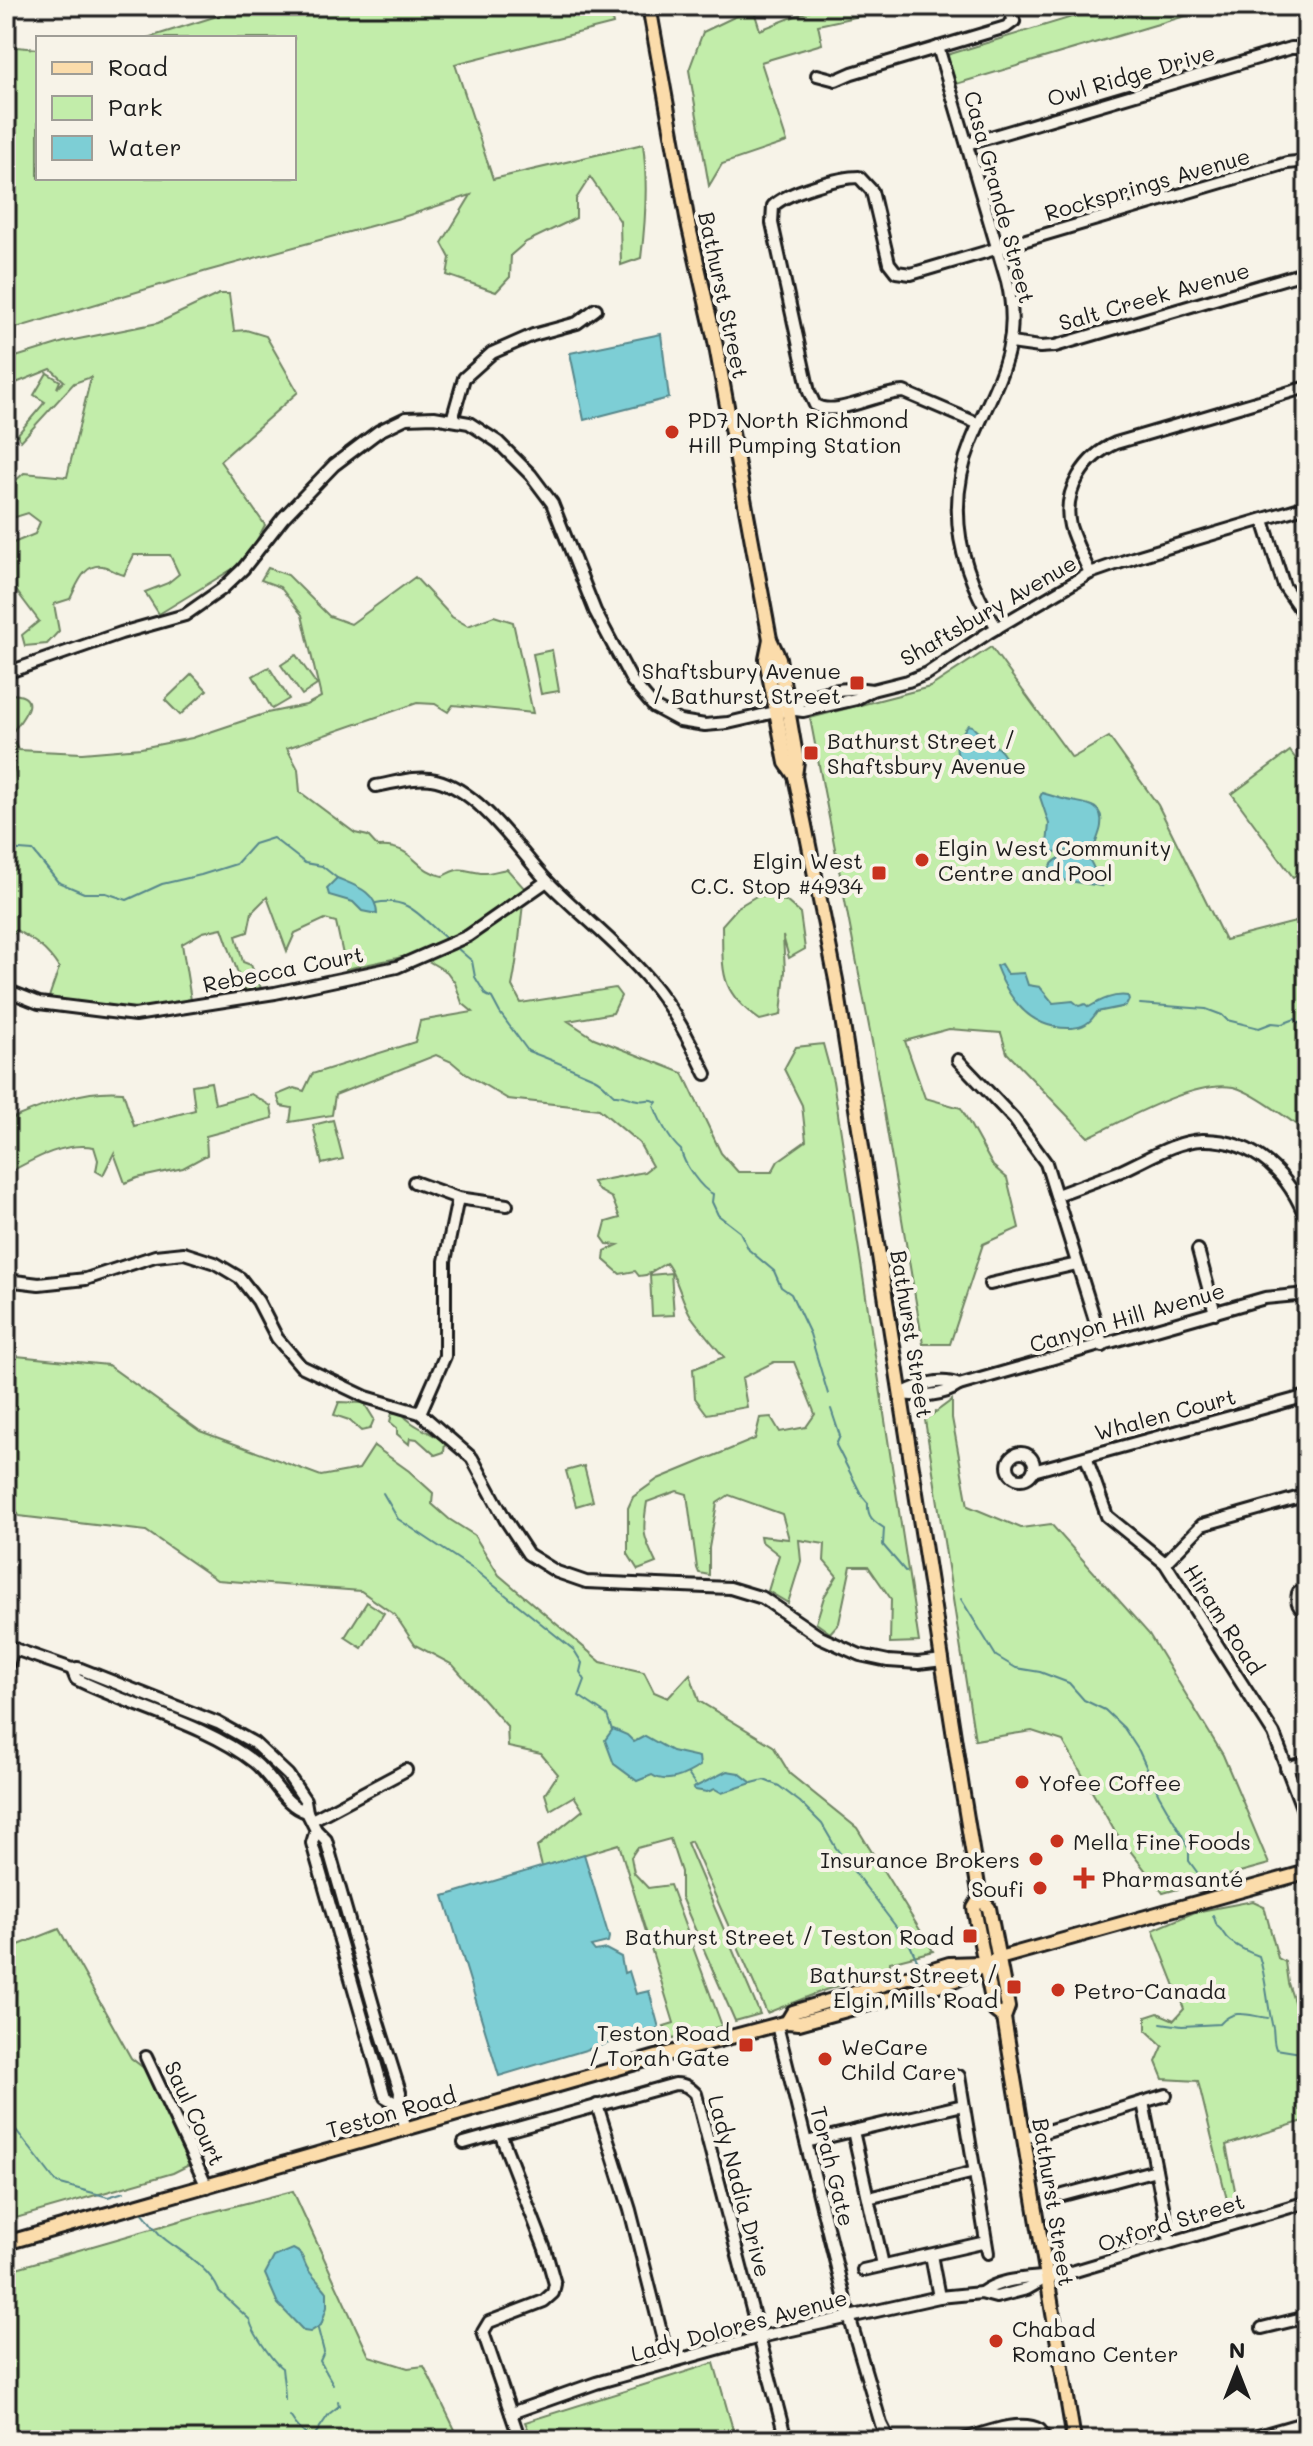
<svg xmlns="http://www.w3.org/2000/svg" width="1313" height="2446" font-family="Mali,sans-serif">
  <rect width="100%" height="100%" fill="#f7f3e8"/>
  <filter id="ink" filterUnits="userSpaceOnUse"><feTurbulence type="fractalNoise" baseFrequency=".0125" numOctaves="2"/><feDisplacementMap in="SourceGraphic" scale="16" xChannelSelector="R" yChannelSelector="G"/><feConvolveMatrix kernelMatrix="1 2 1 2 8 2 1 2 1" color-interpolation-filters="sRGB"/></filter>
  <g filter="url(#ink)">
    <g fill="#c2edaa" stroke="#6f8463" stroke-width="2">
      <path d="M249,6H609L613,24L455,64L493,179L643,144C648,183 646,219 641,258L621,265L620,221L590,177L576,199V218L526,242L511,255L510,277L496,292L447,275L450,258L442,243L471,195L400,218L207,271L6,331V46L38,49V178H294V38H147Z"/>
      <path d="M821,6H906L818,25L822,44L761,62L787,142L722,164L709,186L689,70L703,32L753,8L760,30Z"/>
      <path d="M1074,6H1219L956,84L947,55L1079,15Z"/>
      <path d="M219,294H229L234,331L246,330L266,336L298,392L220,461L265,525L252,549L234,568L159,614L145,592L168,583L179,574L170,555H134L124,575C117,573 112,570 106,567C84,560 77,586 70,599L54,604L59,631L47,644L25,646L22,635L39,621L6,577V546L35,534L40,522L28,513L6,520V489L24,473L67,477L91,377L74,383L21,441L17,435L45,402L34,395L47,373L60,381L57,388L64,381L51,369L6,387V360L64,342L158,323Z"/>
      <path d="M268,568L288,575L329,616L351,624L415,577L452,617L468,626L494,616L513,622L533,713L453,705L448,712L435,704L417,703L287,748L298,769L300,792L355,833L368,836L378,847C414,844 414,871 443,876C462,865 462,871 481,873C489,874 499,870 507,869L525,889C520,922 519,954 512,986L521,1003L615,988L621,996L613,1013L568,1021L594,1038L683,1073L721,1153L738,1172H772L778,1161L806,1141L802,1105L784,1069L796,1047L823,1044L833,1081L919,1642L890,1643L891,1599L868,1566H851L839,1623L830,1633L816,1623L824,1597L837,1576L824,1561L825,1544L799,1540L801,1561L788,1603L768,1591L779,1555L761,1541L760,1536L789,1539L782,1514L729,1495L717,1503L709,1548V1575L699,1573L697,1568L687,1494L677,1491L647,1502C642,1532 643,1536 656,1563L638,1570L628,1554V1508L633,1497L658,1479L755,1439L760,1418L771,1417L780,1432L806,1427L815,1414L794,1362H774L742,1378L747,1407L707,1414L695,1398L693,1369L724,1357C713,1344 701,1330 691,1316C681,1300 677,1276 666,1263L646,1275L639,1276L635,1271L620,1274L604,1260L605,1251L618,1245L607,1244L602,1237L606,1222L620,1218L612,1198L598,1190L593,1182L644,1172L652,1166L639,1143L599,1109L508,1099L466,1074L452,1062L436,1055L335,1095L332,1115L290,1122L292,1108L281,1106L277,1095L294,1088L304,1091L312,1074L415,1042L420,1021L473,1012L462,1003L455,983L447,972L416,954L346,969L336,922L325,919L295,933L287,951L267,897L252,912L248,932L236,936L243,962L251,965L261,988L260,992L246,996L222,928L203,932L182,944L191,1000L134,1010L48,1000L59,968C47,949 35,941 16,930L6,941V781L12,780L16,759L6,753V694C45,693 24,717 10,735L18,750L82,753L141,748L192,738L267,713L306,705L321,697L302,615L280,587L261,580Z"/>
      <path d="M991,647L1072,758L1109,737L1158,805L1225,940L1307,919V1133C1292,1121 1250,1090 1233,1087C1193,1080 1125,1120 1088,1137L1007,1053L1001,1033L949,1029L905,1041L925,1098L961,1108L993,1166L1007,1178L1019,1228L983,1244L950,1344H923L873,1047L810,718L930,687Z"/>
      <path d="M552,650L559,691L541,694L533,654Z"/>
      <path d="M296,655L317,685L302,695L281,665Z"/>
      <path d="M269,667L289,699L272,709L253,676Z"/>
      <path d="M192,674L207,690L180,715L165,700Z"/>
      <path d="M1290,751L1307,774V867L1293,877L1232,794Z"/>
      <path d="M758,895L786,901L800,913L805,949L789,958L783,936L785,971L781,1015L760,1020C718,991 723,971 722,925L738,907Z"/>
      <path d="M211,1082L215,1104L251,1094L271,1106L273,1118L206,1136L207,1155L183,1168L137,1178L125,1183L114,1153L103,1175L96,1171L98,1160L94,1147C64,1141 32,1160 6,1174V1121C43,1106 82,1088 123,1092L134,1126L195,1110L192,1085Z"/>
      <path d="M333,1120L343,1159L322,1164L313,1125Z"/>
      <path d="M671,1273L674,1315L652,1316L650,1275Z"/>
      <path d="M6,1355L108,1365L200,1431L321,1476L359,1469L374,1446L409,1471L433,1493L432,1504L449,1519L474,1535L499,1575L601,1662L644,1672L654,1692L668,1698L690,1674L699,1701L773,1746L790,1774L857,1828L933,1951L890,1962V1971L825,1990L767,2013L691,1841L687,1843L760,2014L735,2021L681,1897V1872L670,1839L637,1848L631,1857L634,1873L648,1888L670,1885L722,2026L673,2039L664,2026L674,2023L619,1844L542,1867L537,1847L583,1810L574,1796L550,1810L545,1794L558,1774L541,1754L508,1747L507,1726L453,1665L415,1645L395,1615L361,1591L217,1580L146,1531L19,1516L6,1487Z"/>
      <path d="M952,1400V1418L968,1506L1021,1528L1051,1524L1149,1634L1223,1755L1269,1864L1163,1893L1114,1830L1063,1741L1032,1731L975,1740L925,1420Z"/>
      <path d="M339,1402L364,1403L374,1419L370,1429L361,1431L349,1420L334,1415Z"/>
      <path d="M401,1412C412,1428 432,1431 445,1443L444,1452L435,1455L417,1439L410,1438L409,1444L397,1434V1428L390,1422L392,1413Z"/>
      <path d="M584,1466L593,1501L576,1506L566,1471Z"/>
      <path d="M367,1602L384,1613L362,1648L345,1637Z"/>
      <path d="M1253,1901L1264,1906L1278,1958L1285,1962L1288,1983L1296,2008L1307,2011V2120L1226,2145L1237,2200L1229,2208L1198,2081L1163,2079L1156,2062L1163,2046L1146,2030V2017L1158,2013L1174,2020L1184,2009L1153,1930L1195,1912Z"/>
      <path d="M59,1929L131,2058L145,2069L193,2163L173,2173L9,2220L6,2218V1950Z"/>
      <path d="M293,2191L369,2356L408,2368L424,2366L460,2440H6V2271L207,2213Z"/>
      <path d="M714,2363L736,2440H533L525,2422Z"/>
    </g>
    <g fill="#7dced5" stroke="#56878b" stroke-width="2">
      <path d="M661,334L669,398L584,420L570,353Z"/>
      <path d="M968,725L972,726C984,742 1010,747 1007,771C992,779 967,772 958,756C956,752 957,747 956,742Z"/>
      <path d="M1042,793C1050,795 1058,798 1067,800C1082,804 1105,802 1101,826C1100,834 1095,843 1093,851H1058L1046,855L1049,824L1040,797Z"/>
      <path d="M1062,857L1088,858C1095,867 1096,876 1101,886L1050,878L1047,874C1050,865 1053,861 1062,857Z"/>
      <path d="M337,878C356,886 377,892 377,914L362,911L353,902L329,895L327,888Z"/>
      <path d="M1001,964L1007,974L1024,973L1028,985L1040,987L1053,1003L1073,1001L1079,1006L1085,1004L1089,1007C1101,1000 1113,994 1128,996L1129,1000L1126,1006L1097,1012C1090,1023 1084,1027 1072,1028C1032,1030 1009,1000 996,966Z"/>
      <path d="M613,1729L627,1735L634,1742L645,1736L672,1751L699,1757L700,1766C686,1775 667,1785 652,1775L637,1781L614,1764L605,1740Z"/>
      <path d="M727,1771L739,1773L752,1783L722,1793L715,1789L707,1792L695,1790L693,1788Z"/>
      <path d="M584,1854L609,1937L608,1942L591,1946L595,1951L606,1949L621,1957L624,1973L629,1971L636,1994L649,1991L659,2028L499,2076L444,1896Z"/>
      <path d="M293,2249C305,2254 302,2261 309,2271C314,2278 322,2285 327,2292V2307L321,2325L310,2332L304,2331L278,2304L265,2274L274,2257Z"/>
    </g>
    <g fill="none" stroke-linecap="round" stroke-linejoin="round">
      <g stroke="#56878b" stroke-width="2">
        <path d="M6,849L33,851L58,882L84,893H106L127,900L162,884L201,875L236,864L254,844L273,838L305,863L322,866L337,878"/>
        <path d="M376,903C411,896 422,920 447,939"/>
        <path d="M457,948L472,961L475,977L486,995L492,998L500,1013L528,1051C552,1060 571,1068 594,1078C603,1082 608,1090 614,1095C625,1094 629,1099 638,1100C647,1102 648,1097 657,1102L654,1106C660,1121 669,1140 681,1150C683,1163 701,1189 713,1194L712,1202L718,1215L740,1232L749,1250L774,1271L781,1287L791,1294L810,1334L828,1394"/>
        <path d="M1140,1004L1206,1009L1222,1015L1227,1020L1259,1028L1272,1023L1282,1024L1295,1019L1305,1029L1307,1049"/>
        <path d="M831,1409L840,1436L836,1445L862,1496L868,1503C867,1517 873,1521 884,1528L883,1545L906,1572"/>
        <path d="M383,1493L398,1519L476,1571L574,1650L582,1663L580,1672L585,1680L579,1696L607,1715L612,1730"/>
        <path d="M961,1599L996,1656L1016,1668L1040,1672L1069,1683L1084,1700L1105,1710L1124,1728L1139,1751L1159,1795L1182,1835L1189,1850V1861L1197,1872"/>
        <path d="M688,1774L695,1784"/>
        <path d="M752,1783L764,1780L779,1786L800,1802L822,1824L836,1848L910,1945L921,1969"/>
        <path d="M1213,1915L1217,1926C1224,1931 1223,1936 1230,1941C1239,1948 1248,1952 1259,1956C1266,1977 1267,2002 1272,2024C1275,2033 1272,2039 1276,2049L1307,2054"/>
        <path d="M1161,2023L1182,2026L1220,2024C1235,2007 1249,2016 1268,2018"/>
        <path d="M6,2117L57,2183L108,2197L124,2192"/>
        <path d="M141,2211C150,2220 155,2232 166,2240C185,2254 210,2269 219,2291L250,2320C251,2330 273,2362 282,2368C283,2379 285,2388 285,2400"/>
        <path d="M318,2329L324,2352L320,2361L333,2384"/>
        <path d="M290,2416C295,2424 304,2434 312,2439"/>
        <path d="M312,2439L329,2414L339,2406L338,2401"/>
      </g>
      <defs>
        <g id="minor">
          <path d="M938,47L1007,281C1023,347 996,382 972,440C945,506 959,570 997,628"/>
          <path d="M817,75L836,80L852,73L1006,27L1014,21L1008,6"/>
          <path d="M967,144L1291,48H1307"/>
          <path d="M1011,343L1040,347L1055,346L1307,272"/>
          <path d="M452,420L464,378L492,353L533,335L577,323L596,309"/>
          <path d="M979,424L904,392C878,392 836,418 815,405L809,392L772,223L773,206C787,192 840,177 859,177L872,191L889,263L896,272L911,274L1287,163L1307,161"/>
          <path d="M1263,520L1284,586L1307,619"/>
          <path d="M1090,573C1083,558 1075,542 1070,526C1062,491 1085,456 1116,443L1307,387"/>
          <path d="M6,673L121,633L185,615L222,589L243,569L283,518L334,465L379,431L406,418L434,417L469,423L498,442L531,475L552,503L595,611L632,681L654,707L680,721L705,725L728,723L788,709L803,711L856,699L872,690L908,681L928,673L988,633L1090,573L1136,557L1307,506"/>
          <path d="M788,709C809,692 846,686 872,690"/>
          <path d="M376,786C394,783 418,775 436,780C481,791 518,850 548,882C580,915 619,944 649,980C673,1008 690,1041 706,1074"/>
          <path d="M6,990L39,1003L135,1015L275,993L397,967L468,936L547,881"/>
          <path d="M958,1060L1014,1119L1046,1163L1103,1346"/>
          <path d="M414,1182L458,1198"/>
          <path d="M1057,1195C1079,1187 1100,1179 1121,1171C1146,1160 1175,1141 1202,1140C1255,1139 1291,1176 1307,1222"/>
          <path d="M1198,1250L1215,1313"/>
          <path d="M6,1280L39,1284L86,1279L155,1256L184,1253L215,1263L240,1278L258,1301L277,1338L301,1366L366,1397L420,1413L472,1458L505,1519L528,1554L557,1572L586,1582L730,1588L763,1598L820,1637L860,1655L888,1661L918,1663L943,1660"/>
          <path d="M990,1284L1077,1264"/>
          <path d="M903,1393C920,1385 941,1377 959,1385"/>
          <path d="M901,1394C920,1396 942,1397 959,1385L1265,1298L1307,1294"/>
          <path d="M420,1413L445,1356V1261L458,1198L507,1205"/>
          <circle cx="1021" cy="1466" r="13"/>
          <path d="M1086,1457L1107,1516L1165,1563L1274,1734L1307,1821"/>
          <path d="M1033,1471L1307,1396"/>
          <path d="M1165,1563L1202,1525L1307,1495"/>
          <path d="M1307,1587L1298,1593C1296,1602 1298,1609 1307,1611"/>
          <path d="M6,1646L72,1669L78,1668L218,1723L254,1743L288,1775L305,1800L307,1812L316,1830L326,1840L377,2019L400,2092L399,2105L406,2129"/>
          <path d="M72,1669L76,1679C132,1707 206,1724 254,1762C273,1777 283,1805 307,1812"/>
          <path d="M6,1670L14,1648"/>
          <path d="M1286,1768L1307,1762"/>
          <path d="M312,1820L406,1770"/>
          <path d="M316,1830L312,1843L385,2097L399,2105"/>
          <path d="M777,2025L849,2316L881,2424L889,2440"/>
          <path d="M146,2057L207,2187"/>
          <path d="M959,2076L988,2253"/>
          <path d="M1143,2102L1170,2242"/>
          <path d="M597,2105L630,2210L669,2363"/>
          <path d="M853,2131L883,2265"/>
          <path d="M500,2133L545,2249L555,2284L553,2293L544,2301L489,2322L483,2332L520,2440"/>
          <path d="M1024,2138L1166,2095"/>
          <path d="M806,2142L963,2105"/>
          <path d="M464,2143L675,2084C685,2084 689,2087 696,2094L786,2440"/>
          <path d="M1063,2195L1156,2170"/>
          <path d="M868,2198L975,2172"/>
          <path d="M931,2255L939,2297"/>
          <path d="M863,2270L986,2242"/>
          <path d="M981,2293C1006,2275 1036,2280 1065,2274L1307,2202"/>
          <path d="M1262,2328L1307,2317"/>
          <path d="M511,2413L596,2383L760,2337L939,2297L981,2293L996,2297L1027,2289L1046,2278"/>
          <path d="M962,2440C983,2434 1020,2418 1040,2430L1045,2440"/>
          <path d="M1244,2440L1307,2422"/>
        </g>
        <g id="major">
          <path d="M649,6L688,223L715,341L770,639L779,658L797,761L795,776L836,980L962,1788L980,1898L989,1908L1008,2007L1004,2018L1074,2440"/>
          <path d="M770,639L766,659L786,763L795,776"/>
          <path d="M980,1898L974,1908L994,2010L1004,2018"/>
          <path d="M787,2022L793,2012L949,1964L981,1963"/>
          <path d="M6,2243L667,2054L787,2022L799,2023L956,1980L999,1958L1307,1872"/>
        </g>
      </defs>
      <use href="#minor" stroke="#1c1c1c" stroke-width="16"/>
      <use href="#major" stroke="#1c1c1c" stroke-width="18"/>
      <use href="#minor" stroke="#f7f3e8" stroke-width="10"/>
      <use href="#major" stroke="#fbdcab" stroke-width="12"/>
    </g>
  </g>
  <g fill="#c8321e" stroke="#f7f3e8" stroke-width="3">
    <circle cx="672" cy="432" r="8"/>
    <rect x="849" y="675" width="16" height="16" rx="4"/>
    <rect x="803" y="745" width="16" height="16" rx="4"/>
    <circle cx="922" cy="860" r="8"/>
    <rect x="871" y="865" width="16" height="16" rx="4"/>
    <circle cx="1022" cy="1782" r="8"/>
    <circle cx="1057" cy="1841" r="8"/>
    <circle cx="1036" cy="1859" r="8"/>
    <path d="M1080 1866h8v8h8v8h-8v8h-8v-8h-8v-8h8z"/>
    <circle cx="1040" cy="1888" r="8"/>
    <rect x="962" y="1928" width="16" height="16" rx="4"/>
    <rect x="1006" y="1979" width="16" height="16" rx="4"/>
    <circle cx="1058" cy="1990" r="8"/>
    <rect x="738" y="2037" width="16" height="16" rx="4"/>
    <circle cx="825" cy="2059" r="8"/>
    <circle cx="996" cy="2341" r="8"/>
  </g>
  <g text-anchor="middle" dominant-baseline="central" stroke-width="8" stroke-linejoin="round" paint-order="stroke">
    <g font-size="22" fill="#1c1c1c" stroke="#f7f3e8">
      <text transform="translate(1131 75) rotate(-16)">Owl Ridge Drive</text>
      <text transform="translate(1147 184) rotate(-16)">Rocksprings Avenue</text>
      <text transform="translate(1000 197) rotate(75)">Casa Grande Street</text>
      <text transform="translate(724 295) rotate(78)">Bathurst Street</text>
      <text transform="translate(1154 296) rotate(-16)">Salt Creek Avenue</text>
      <text transform="translate(988 610) rotate(-30)">Shaftsbury Avenue</text>
      <text transform="translate(283 969) rotate(-11)">Rebecca Court</text>
      <text transform="translate(1127 1317) rotate(-16)">Canyon Hill Avenue</text>
      <text transform="translate(912 1334) rotate(81)">Bathurst Street</text>
      <text transform="translate(1165 1414) rotate(-15)">Whalen Court</text>
      <text transform="translate(1224 1619) rotate(57)">Hiram Road</text>
      <text transform="translate(391 2112) rotate(-16)">Teston Road</text>
      <text transform="translate(195 2113) rotate(65)">Saul Court</text>
      <text transform="translate(833 2166) rotate(76)">Torah Gate</text>
      <text transform="translate(740 2186) rotate(75)">Lady Nadia Drive</text>
      <text transform="translate(1054 2202) rotate(81)">Bathurst Street</text>
      <text transform="translate(1171 2222) rotate(-17)">Oxford Street</text>
      <text transform="translate(739 2325) rotate(-15)">Lady Dolores Avenue</text>
    </g>
    <g font-size="22" fill="#1c1c1c" stroke="#f7f3e8" text-anchor="start">
      <text x="688" y="419">PD7 North Richmond<tspan x="688" dy="25">Hill Pumping Station</tspan></text>
      <text x="841" y="670" text-anchor="end">Shaftsbury Avenue<tspan x="841" dy="25">/ Bathurst Street</tspan></text>
      <text x="827" y="740">Bathurst Street /<tspan x="827" dy="25">Shaftsbury Avenue</tspan></text>
      <text x="938" y="847">Elgin West Community<tspan x="938" dy="25">Centre and Pool</tspan></text>
      <text x="863" y="860" text-anchor="end">Elgin West<tspan x="863" dy="25">C.C. Stop #4934</tspan></text>
      <text x="1038" y="1782">Yofee Coffee</text>
      <text x="1073" y="1841">Mella Fine Foods</text>
      <text x="1020" y="1859" text-anchor="end">Insurance Brokers</text>
      <text x="1102" y="1878">Pharmasanté</text>
      <text x="1024" y="1888" text-anchor="end">Soufi</text>
      <text x="954" y="1936" text-anchor="end">Bathurst Street / Teston Road</text>
      <text x="998" y="1974" text-anchor="end">Bathurst Street /<tspan x="998" dy="25">Elgin Mills Road</tspan></text>
      <text x="1074" y="1990">Petro-Canada</text>
      <text x="730" y="2032" text-anchor="end">Teston Road<tspan x="730" dy="25">/ Torah Gate</tspan></text>
      <text x="841" y="2046">WeCare<tspan x="841" dy="25">Child Care</tspan></text>
      <text x="1012" y="2328">Chabad<tspan x="1012" dy="25">Romano Center</tspan></text>
    </g>
  </g>
  <rect width="1313" height="2446" fill="none" stroke="#f7f3e8" stroke-width="32"/>
  <rect x="16" y="16" width="1281" height="2414" fill="none" stroke="#1c1c1c" stroke-width="3" filter="url(#ink)"/>
  <rect x="36" y="36" width="260" height="144" fill="#f7f3e8" stroke="#9f9d96" stroke-width="2"/>
  <rect x="52" y="62" width="40" height="12" fill="#fbdcab" stroke="#9f9d96" stroke-width="2"/>
  <text x="108" y="76" font-size="24" fill="#1c1c1c">Road</text>
  <rect x="52" y="96" width="40" height="24" fill="#c2edaa" stroke="#9f9d96" stroke-width="2"/>
  <text x="108" y="116" font-size="24" fill="#1c1c1c">Park</text>
  <rect x="52" y="136" width="40" height="24" fill="#7dced5" stroke="#9f9d96" stroke-width="2"/>
  <text x="108" y="156" font-size="24" fill="#1c1c1c">Water</text>
  <g transform="translate(1237 2370)" stroke="#f7f3e8" stroke-width="6" paint-order="stroke">
  <path d="M0-6L14 30L0 20L-14 30Z" fill="#1c1c1c"/>
  <text y="-12" font-size="22" font-weight="bold" text-anchor="middle" fill="#1c1c1c">N</text>
  </g>
</svg>
